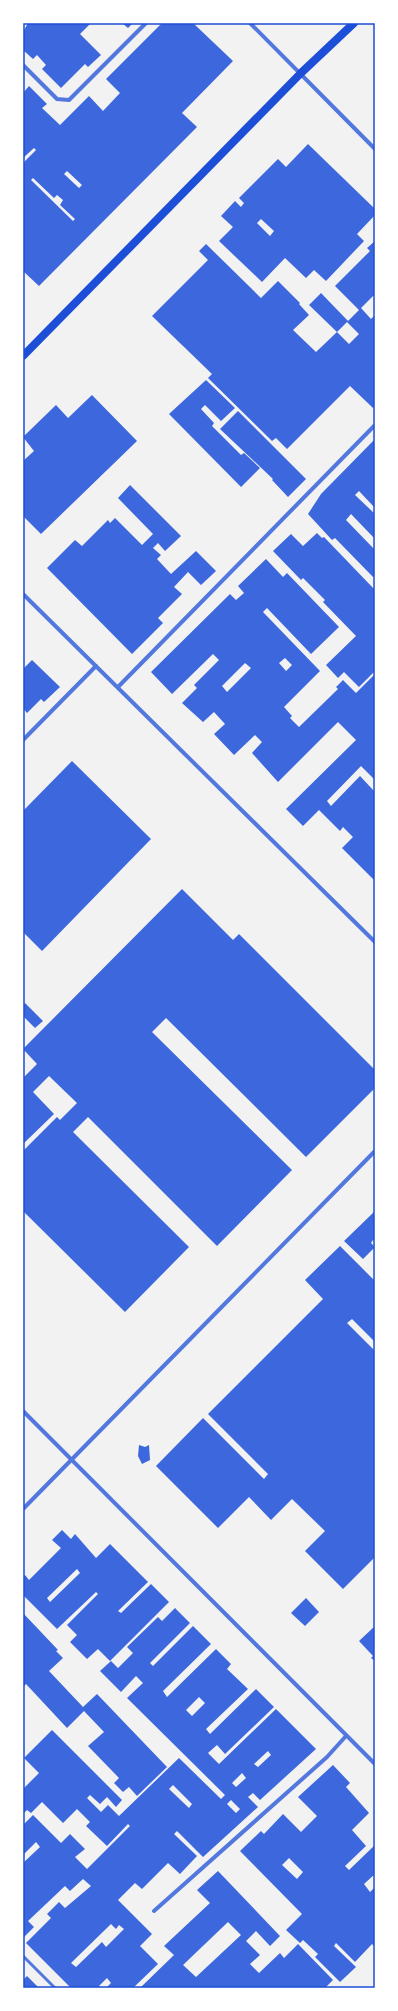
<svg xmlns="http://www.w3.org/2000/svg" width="398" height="2011" font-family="'Golos Text',sans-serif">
  <rect width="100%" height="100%" fill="#f2f2f2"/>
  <g fill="#3d67dc" fill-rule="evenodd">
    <path d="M28,23H91L80,34L101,55L88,67L85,64L61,88L42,69L46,65L37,55L33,59L23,50V32Z"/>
    <path d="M122,23H133L128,28Z"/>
    <path d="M162,23H193L233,61L182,113L197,127L39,286L23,271V163L36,150L34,148L23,158V93L29,86L47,104L42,108L60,125L89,96L103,111L120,93L106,79ZM67,171L82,185L79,188L64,174ZM33,178L54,198L57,195L63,200L60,205L75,219L73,221L31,180Z"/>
    <path d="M308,144L375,209V215L357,234L364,241L326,281L314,270L306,278L285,258L262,282L219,241L233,227L221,216L235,201L241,207L244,203L239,198L278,159L286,167ZM261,219L274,231L270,236L257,223Z"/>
    <path d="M375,241V294L361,308L371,319L375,315V405L373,408L350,386L287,449L276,438L272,441L208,378L212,374L152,316L208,260L199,251L206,244L261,298L278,281L300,303L299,304L309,315L293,330L316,352L337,332L349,344L359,334L347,322L337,332L309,305L321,293L348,321L359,310L335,286L370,251L367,248Z"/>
    <path d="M206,380L235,408L221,421L205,405L201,409L214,423L212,426L241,455L244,453L260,468L241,487L169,414Z"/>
    <path d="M92,395L137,441L41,534L23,516V461L34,451L23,437L56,405L68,418Z"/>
    <path d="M238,411L306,479L288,497L272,480L273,479L220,429Z"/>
    <path d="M375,439V508L359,491L355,495L375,514V539L351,514L346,520L375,550V575L373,577L335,538L332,540L308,514L321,494Z"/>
    <path d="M130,485L181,536L165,551L158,543L153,548L161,555L157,559L171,574L196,551L216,571L201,585L188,572L174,587L182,594L158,618L163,623L132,654L47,568L75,540L82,546L108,520L110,523L115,518L142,545L153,534L118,498Z"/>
    <path d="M317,533L322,538L324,537L375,590V671L359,687L344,672L338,678L326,665L356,636L323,602L325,600L303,578L301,580L273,551L291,534L303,546Z"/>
    <path d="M266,559L283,577L287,573L339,627L311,654L267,608L263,612L320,671L284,707L292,716L290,718L299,727L338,689L336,687L343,680L356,693L375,674V780L361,766L327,801L331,806L360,776L375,792V881L342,848L353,837L343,827L340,831L319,810L303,826L286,809L356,740L338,722L278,782L252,753L262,742L255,735L234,755L214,734L225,724L214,712L203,722L182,703L197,688L194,685L219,660L213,654L172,694L151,672L230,594L236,600L244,593L238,586ZM285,658L292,665L286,671L279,663ZM245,663L251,668L227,692L222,686Z"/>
    <path d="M32,660L60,687L44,702L41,699L27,713L23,708V669Z"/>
    <path d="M72,761L151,839L42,951L23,932V811Z"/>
    <path d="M182,889L233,940L239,934L375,1070V1088L306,1157L166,1018L152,1032L292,1170L217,1246L88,1117L73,1132L189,1247L125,1312L23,1211V1151L57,1117L60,1120L77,1103L49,1076L33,1092L54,1114L23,1144V1078L37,1064L23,1049Z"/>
    <path d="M25,1003L43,1021L35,1028L23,1016V1006Z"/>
    <path d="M375,1211V1241L373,1240L371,1243L375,1247L363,1259L344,1241Z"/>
    <path d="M340,1246L375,1281V1342L352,1319L347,1323L375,1351V1557L343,1589L305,1551L325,1531L292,1499L271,1520L249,1497L218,1528L156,1466L203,1418L264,1479L268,1474L208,1414L323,1299L305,1280Z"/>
    <path d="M139,1445L145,1447L149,1445L150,1460L142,1464L138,1456Z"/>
    <path d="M62,1530L71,1539L75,1534L96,1558L110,1544L148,1582L118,1611L121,1613L151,1584L169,1602L110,1661L98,1649L87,1659L70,1642L77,1635L67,1625L98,1594L96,1592L57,1629L23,1595V1577L25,1575L29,1580L61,1548L52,1540ZM77,1569L80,1573L50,1602L47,1598Z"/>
    <path d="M306,1598L319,1612L305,1626L291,1613Z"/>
    <path d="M175,1608L190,1623L150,1663L153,1666L193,1626L211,1644L163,1691L167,1697L216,1649L231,1664L227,1669L248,1689L206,1729L210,1734L256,1689L274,1707L225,1754L217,1745L208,1753L219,1764L276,1709L316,1749L260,1800L253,1793L248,1797L258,1807L203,1857L177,1831L174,1834L197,1856L180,1874L168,1863L142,1889L135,1883L118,1900L152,1934L140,1946L158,1964L133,1988H106L111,1983L107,1978L99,1986L102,1988H71L26,1943L51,1918L47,1914L59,1902L65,1908L91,1886L83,1879L70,1891L65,1886L28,1921L34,1927L23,1938V1863L40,1847L36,1842L23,1855V1825L33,1815L61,1843L70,1834L85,1849L75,1857L87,1869L130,1826L128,1824L107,1846L86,1826L90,1822L77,1809L63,1823L42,1802L31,1813L27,1810L23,1814V1789L39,1773L24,1758L52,1730L122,1800L116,1807L107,1797L100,1804L90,1795L87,1798L101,1812L108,1805L119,1816L179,1758L221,1799L225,1795L127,1698L143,1683L136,1676L121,1692L100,1671L111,1661L118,1668L133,1653L127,1647L158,1617L162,1621ZM199,1697L205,1703L192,1716L186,1710ZM268,1751L271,1755L258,1767L254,1764ZM242,1773L246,1778L236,1787L232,1783ZM173,1785L192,1804L189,1808L169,1789ZM231,1800L240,1809L236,1813L227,1804ZM111,1924L116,1929L119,1925L124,1929L106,1947L102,1942L76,1967L71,1963Z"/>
    <path d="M23,1613L58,1650L56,1651L63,1658L49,1671L83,1707L97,1694L167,1767L137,1796L129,1787L123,1792L114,1783L119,1778L88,1746L104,1732L84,1711L67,1728L26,1684L23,1687Z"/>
    <path d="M375,1626V1661L371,1658L373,1656L359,1641Z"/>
    <path d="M333,1765L350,1783L346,1787L369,1813L352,1830L366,1846L345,1866L349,1870L375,1845V1874L364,1884L370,1892L375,1887V1947L372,1944L355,1962L336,1943L334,1946L356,1967L340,1982L315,1957L318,1954L303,1940L300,1943L286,1930L302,1914L240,1851L261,1831L264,1834L283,1814L301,1832L317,1816L298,1797ZM289,1858L303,1872L297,1879L282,1865Z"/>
    <path d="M218,1871L280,1936L270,1946L256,1931L246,1941L260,1955L250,1964L259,1973L280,1953L284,1958L298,1944L333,1980L325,1988H140L174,1955L164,1946L210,1903L197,1890ZM228,1922L241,1935L196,1977L183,1965Z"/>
    <path d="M27,1976L39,1988H23V1980Z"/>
  </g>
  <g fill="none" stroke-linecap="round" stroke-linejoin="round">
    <path stroke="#5277de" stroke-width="3" d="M23,1956L55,1988"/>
    <g stroke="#5277de" stroke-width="4">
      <path d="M250,23L375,149"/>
      <path d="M23,65L57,99L69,100L146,23"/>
      <path d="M23,594L375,942"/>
      <path d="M118,687L375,425"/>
      <path d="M23,740L96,666"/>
      <path d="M23,1411L375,1764"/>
      <path d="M23,1509L375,1151"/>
      <path d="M154,1911L327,1757L346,1736"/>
    </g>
    <path stroke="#1d4ed8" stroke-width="8" d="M23,356L301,73L354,23"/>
  </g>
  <rect width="398" height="2011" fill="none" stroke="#ffffff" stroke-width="48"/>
  <rect x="24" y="24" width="350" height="1963" fill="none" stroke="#1d4ed8" stroke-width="1.5"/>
</svg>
